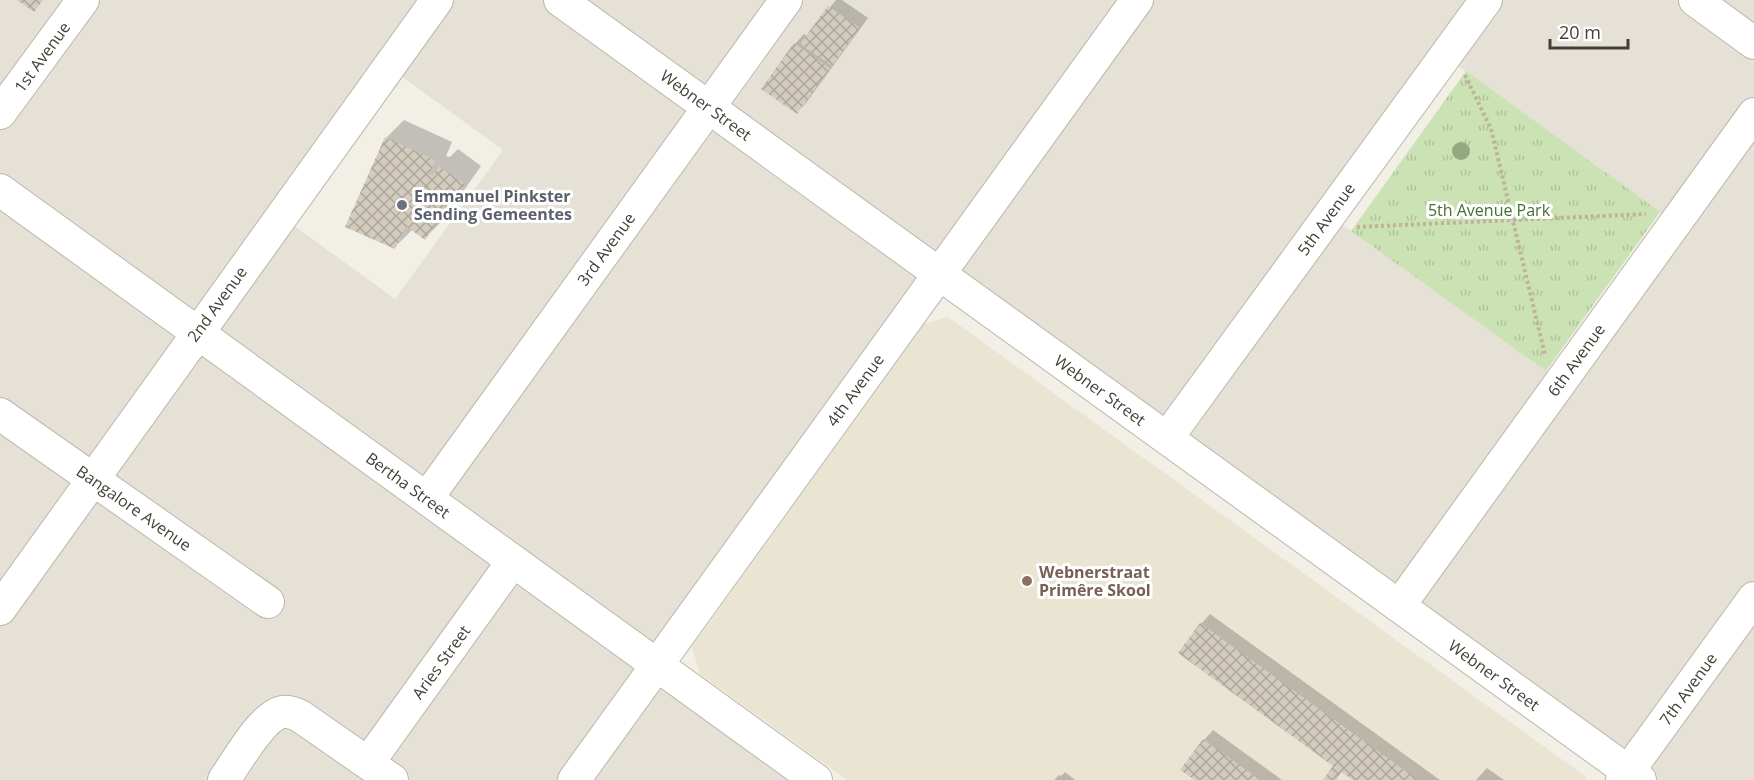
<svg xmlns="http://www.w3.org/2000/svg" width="1754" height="780" font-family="'Open Sans',sans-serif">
  <defs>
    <pattern id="park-tufts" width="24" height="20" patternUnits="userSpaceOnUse" patternTransform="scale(1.5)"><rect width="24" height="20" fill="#cbe2b4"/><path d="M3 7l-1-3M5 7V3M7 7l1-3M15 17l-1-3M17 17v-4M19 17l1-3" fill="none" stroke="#b0c39b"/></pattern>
    <pattern id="building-cross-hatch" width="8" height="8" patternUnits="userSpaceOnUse" patternTransform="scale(1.5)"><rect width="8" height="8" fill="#d2cbbe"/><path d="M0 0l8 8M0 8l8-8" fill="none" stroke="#aca69b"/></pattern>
  </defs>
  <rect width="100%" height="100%" fill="#f2efe7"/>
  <path fill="#e5e1d6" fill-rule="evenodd" d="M0,0H1754V780H1624L938,272L656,665L815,780H0ZM1446,57L1676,224L1562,382L1330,216ZM390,68L503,150L395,299L282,217Z"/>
  <path fill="#eae4d3" d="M948,317L1585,776L1586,780H847L700,674L692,647L924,324Z"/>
  <path fill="url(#park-tufts)" d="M1466,71L1660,212L1546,371L1351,231Z"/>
  <g fill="#0003">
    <path d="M836,0H842L868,18L806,103L797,112L763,88L795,44L804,34L807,36Z"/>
    <path d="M404,120L452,142L446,156L450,157L458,149L481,166L443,220L425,238L413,229L395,247L386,138Z"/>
    <path d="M1210,614L1440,780H1355L1342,771L1336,780H1325L1335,766L1180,653L1201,624Z"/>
    <path d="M1213,730L1282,780H1197L1182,769L1204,740Z"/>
    <path d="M1487,768L1504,780H1476Z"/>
    <path d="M1065,772L1075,780H1054L1059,775L1061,776Z"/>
  </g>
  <g fill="url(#building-cross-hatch)">
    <path d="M17,0H43L34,12Z"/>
    <path d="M828,6L860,28L832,66L800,44Z"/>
    <path d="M794,43L830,68L797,114L761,89Z"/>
    <path d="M385,137L435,160L429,174L433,175L439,166L465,184L425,240L406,226L395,249L345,227Z"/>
    <path d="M1200,623L1418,780H1353L1341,772L1335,780H1323L1333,766L1178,653Z"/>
    <path d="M1203,739L1260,780H1195L1180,770Z"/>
  </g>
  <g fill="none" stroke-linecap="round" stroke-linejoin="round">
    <defs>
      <g id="street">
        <path d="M560,0L1640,780"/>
        <path d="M1695,0L1754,43"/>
        <path d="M0,113L83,0"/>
        <path d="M0,190L816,780"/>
        <path d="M0,414L268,602"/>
        <path d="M1167,438L1486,0"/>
        <path d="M427,498L786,0"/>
        <path d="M1399,606L1754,114"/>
        <path d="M0,609L437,0"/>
        <path d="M368,763L513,561"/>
        <path d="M224,780C236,763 261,717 282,712C289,711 294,713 300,716L392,780"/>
        <path d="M574,780L1137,0"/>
        <path d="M1622,780L1754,598"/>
      </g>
    </defs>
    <use href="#street" stroke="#bcb7ab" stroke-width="34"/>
    <g stroke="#bdb39d" stroke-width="4" stroke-dasharray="3 3" stroke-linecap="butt">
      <path d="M1465,75L1491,129L1545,355"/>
      <path d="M1357,227L1646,214"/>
    </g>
    <use href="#street" stroke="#fff" stroke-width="32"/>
  </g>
  <circle fill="#93a982" cx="1461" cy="151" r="9"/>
  <circle fill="#6b7280" stroke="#fff" stroke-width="2" cx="402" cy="205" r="6"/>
  <circle fill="#8d6e63" stroke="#fff" stroke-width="2" cx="1027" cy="581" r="6"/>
  <g text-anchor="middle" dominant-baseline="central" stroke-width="6" stroke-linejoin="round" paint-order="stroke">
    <g font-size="16" fill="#444037" stroke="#fff">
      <text transform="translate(42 57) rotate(-54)">1st Avenue</text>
      <text transform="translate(706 105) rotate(36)">Webner Street</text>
      <text transform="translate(1326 219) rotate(-54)">5th Avenue</text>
      <text transform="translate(606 249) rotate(-54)">3rd Avenue</text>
      <text transform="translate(217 304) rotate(-54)">2nd Avenue</text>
      <text transform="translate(1576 360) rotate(-54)">6th Avenue</text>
      <text transform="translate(855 390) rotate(-54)">4th Avenue</text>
      <text transform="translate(1100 390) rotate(36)">Webner Street</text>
      <text transform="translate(408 485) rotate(36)">Bertha Street</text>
      <text transform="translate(134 508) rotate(35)">Bangalore Avenue</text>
      <text transform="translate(441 662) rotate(-54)">Aries Street</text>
      <text transform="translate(1494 675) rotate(36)">Webner Street</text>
      <text transform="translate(1688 689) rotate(-54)">7th Avenue</text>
    </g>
    <g font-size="16" font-weight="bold" fill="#5b616d" stroke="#fff" text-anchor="start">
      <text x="414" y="196">Emmanuel Pinkster<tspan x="414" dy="18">Sending Gemeentes</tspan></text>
    </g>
    <g font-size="16" fill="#457030" stroke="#fff">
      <text x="1489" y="210">5th Avenue Park</text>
    </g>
    <g font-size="16" font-weight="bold" fill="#785e54" stroke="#fff" text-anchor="start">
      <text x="1039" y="572">Webnerstraat<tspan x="1039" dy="18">Primêre Skool</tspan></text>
    </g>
  </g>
  <path d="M1550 39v9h78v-9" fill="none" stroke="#444037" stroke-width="3"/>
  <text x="1559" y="39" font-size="18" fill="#444037" stroke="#ffffff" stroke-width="4.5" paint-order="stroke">20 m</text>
</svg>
